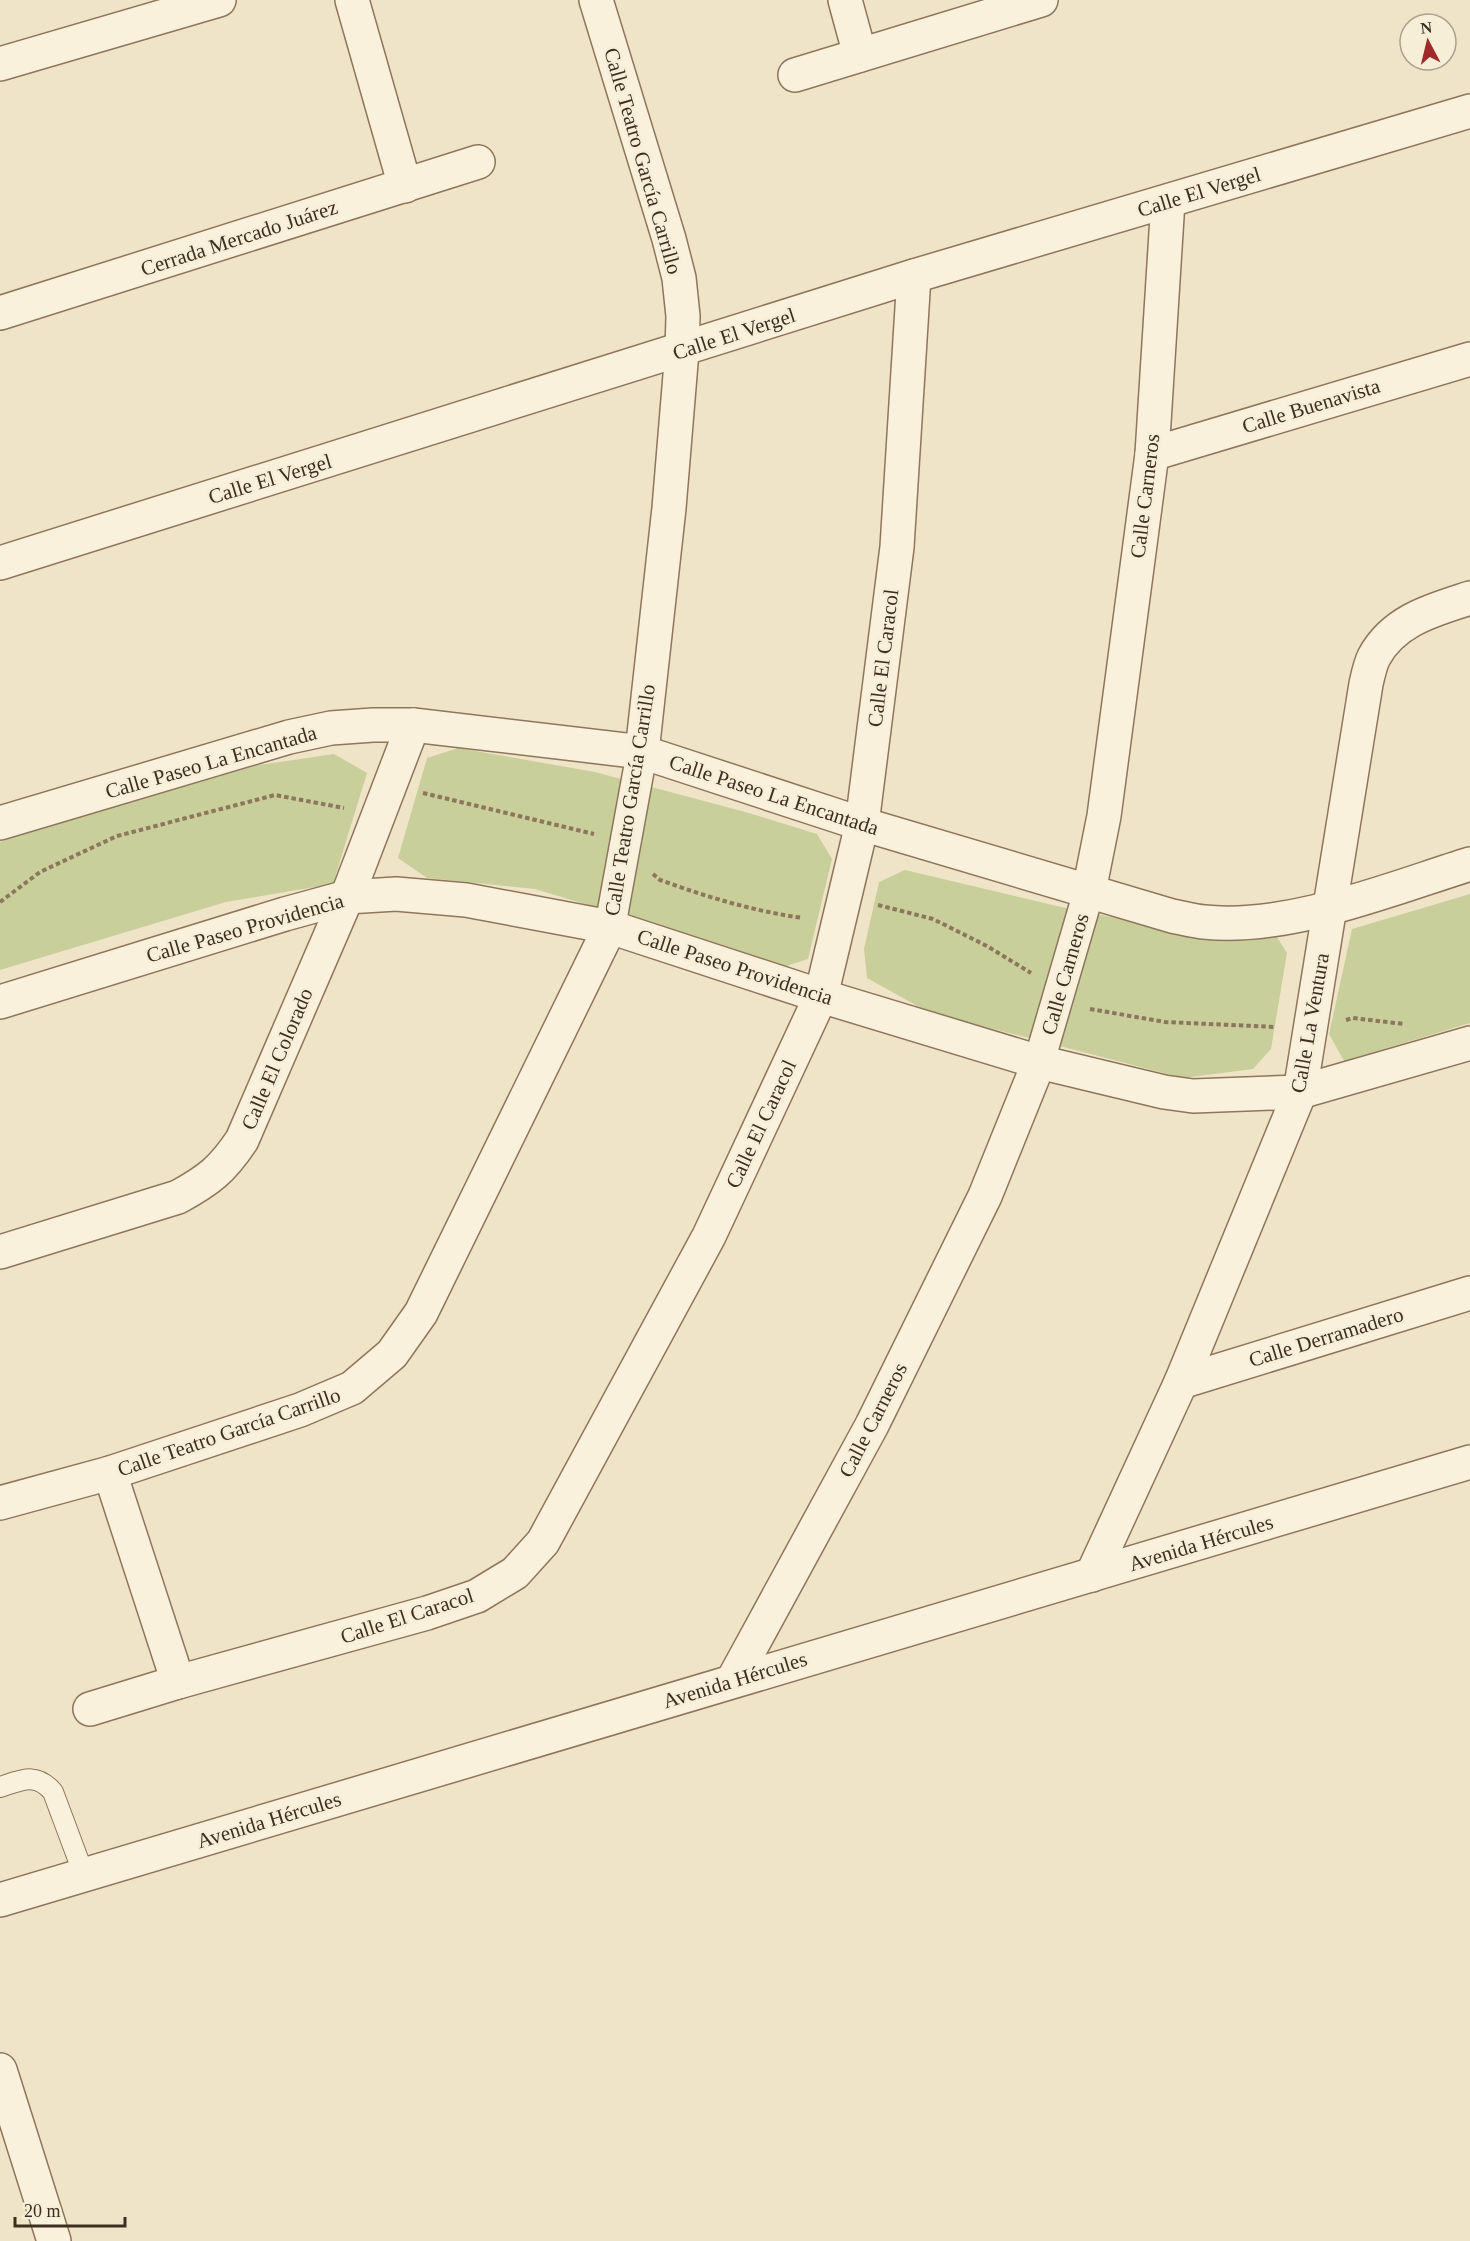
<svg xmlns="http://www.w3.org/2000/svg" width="1470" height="2241" font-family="'Times New Roman',serif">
  <rect width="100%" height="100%" fill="#f0e4c8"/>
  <g fill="#c9cf9b">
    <path d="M458,748L595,772L749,813L817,834L832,859L808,959L780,968L668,929L535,889L427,878L398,858L427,758Z"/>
    <path d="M334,754L367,773L333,884L226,902L0,970V842L232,769Z"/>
    <path d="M905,870L1061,907L1170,929L1275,934L1287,953L1271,1049L1253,1069L1183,1078L928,1012L867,978L864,949L879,882Z"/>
    <path d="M1470,894V1023L1344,1061L1329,1034L1352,929Z"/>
  </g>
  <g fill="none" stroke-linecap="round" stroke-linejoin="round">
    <defs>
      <path id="service" d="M0,1787C22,1780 36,1772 53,1792L84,1875"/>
      <g id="pedestrian">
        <path d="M610,927L642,752"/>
        <path d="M1039,1062L1089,891"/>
      </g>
      <g id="minor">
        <path d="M352,0L405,186"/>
        <path d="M596,0L669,239L679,278L683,316L682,351L669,508L642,752"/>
        <path d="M845,0L860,55"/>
        <path d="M0,64L219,0"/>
        <path d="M795,75L1041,0"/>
        <path d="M0,313L478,162"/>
        <path d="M1152,454L1470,359"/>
        <path d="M0,563L914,276L1470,111"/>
        <path d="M0,823L289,737L331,728L373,725H413L642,752L862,824L1172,916C1183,918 1193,921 1204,922C1288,931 1390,889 1470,864"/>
        <path d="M1089,891L1104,816L1152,454L1168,201"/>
        <path d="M0,1002L285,914L347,897L396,894L466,900L610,927L821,996L1039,1062L1164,1092L1193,1096L1300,1092L1470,1043"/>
        <path d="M0,1252L178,1197C209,1180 222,1170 242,1140L347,897L413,725"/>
        <path d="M1181,1382L1470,1293"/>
        <path d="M110,1473L178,1682"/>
        <path d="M0,1503L110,1473L300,1410L352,1388L392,1354L421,1313L610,927"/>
        <path d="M1092,1575L1181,1382L1300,1092L1366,684C1368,675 1370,665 1374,657C1394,620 1433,610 1470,598"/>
        <path d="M733,1680L872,1425L985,1196L1039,1062"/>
        <path d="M90,1709L178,1682L427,1613L477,1596L515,1573L543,1542L709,1236L821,996L862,824L897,547L914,276"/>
        <path d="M0,1900L1470,1462"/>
      </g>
      <path id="tertiary" d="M0,2070L54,2241"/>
    </defs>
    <use href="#service" stroke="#8d765c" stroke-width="22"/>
    <use href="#pedestrian" stroke="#8d765c" stroke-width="33"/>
    <use href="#minor" stroke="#8d765c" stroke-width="36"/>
    <use href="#tertiary" stroke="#8d765c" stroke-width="36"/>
    <g stroke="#8d765c" stroke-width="4" stroke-dasharray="4.5 3" stroke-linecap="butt">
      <path d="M423,793L594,834"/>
      <path d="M653,874L660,880C707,897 753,911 803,918"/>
      <path d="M0,902L40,872L117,836L275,795L344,808"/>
      <path d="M878,905L933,919L987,946L1031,973"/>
      <path d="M1090,1009L1165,1022L1276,1027"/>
      <path d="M1346,1020L1353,1018L1404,1024"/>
    </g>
    <use href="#service" stroke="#faf1dc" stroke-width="20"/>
    <use href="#pedestrian" stroke="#faf1dc" stroke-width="30"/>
    <use href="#minor" stroke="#faf1dc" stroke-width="33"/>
    <use href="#tertiary" stroke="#faf1dc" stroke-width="33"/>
  </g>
  <g text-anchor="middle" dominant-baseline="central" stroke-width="5" stroke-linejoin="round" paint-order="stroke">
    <g font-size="21" fill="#3d2e20" stroke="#f7eed8">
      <text transform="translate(643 161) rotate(74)">Calle Teatro García Carrillo</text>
      <text transform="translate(1199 192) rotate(-17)">Calle El Vergel</text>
      <text transform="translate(239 238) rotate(-18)">Cerrada Mercado Juárez</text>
      <text transform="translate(734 334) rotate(-18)">Calle El Vergel</text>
      <text transform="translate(1311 406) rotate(-17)">Calle Buenavista</text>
      <text transform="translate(270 479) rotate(-17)">Calle El Vergel</text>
      <text transform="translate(1145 496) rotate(-83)">Calle Carneros</text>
      <text transform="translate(883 658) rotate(-83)">Calle El Caracol</text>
      <text transform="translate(211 762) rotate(-16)">Calle Paseo La Encantada</text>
      <text transform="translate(774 795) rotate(18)">Calle Paseo La Encantada</text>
      <text transform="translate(630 800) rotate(-81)">Calle Teatro García Carrillo</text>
      <text transform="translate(245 928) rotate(-16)">Calle Paseo Providencia</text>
      <text transform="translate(735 967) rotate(18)">Calle Paseo Providencia</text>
      <text transform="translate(1065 974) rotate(-74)">Calle Carneros</text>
      <text transform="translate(1310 1023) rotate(-80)">Calle La Ventura</text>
      <text transform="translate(277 1059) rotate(-67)">Calle El Colorado</text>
      <text transform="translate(761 1124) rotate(-65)">Calle El Caracol</text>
      <text transform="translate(1326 1337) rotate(-17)">Calle Derramadero</text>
      <text transform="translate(873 1420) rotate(-63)">Calle Carneros</text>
      <text transform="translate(229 1432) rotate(-19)">Calle Teatro García Carrillo</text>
      <text transform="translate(1201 1543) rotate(-17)">Avenida Hércules</text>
      <text transform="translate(407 1616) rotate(-18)">Calle El Caracol</text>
      <text transform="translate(735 1680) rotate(-17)">Avenida Hércules</text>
      <text transform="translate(269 1820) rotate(-17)">Avenida Hércules</text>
    </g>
  </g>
  <g transform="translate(1428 42) rotate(353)"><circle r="28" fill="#f7eed8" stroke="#ada18e" stroke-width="1.5"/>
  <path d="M0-4.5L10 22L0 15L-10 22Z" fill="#9e2a2b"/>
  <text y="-9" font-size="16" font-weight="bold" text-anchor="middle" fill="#3d2e20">N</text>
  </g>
  <path d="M15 2217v9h110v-9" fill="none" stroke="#3d2e20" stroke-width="3"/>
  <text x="24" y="2217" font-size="18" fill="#3d2e20" stroke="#f7eed8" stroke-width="4.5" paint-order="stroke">20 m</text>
</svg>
